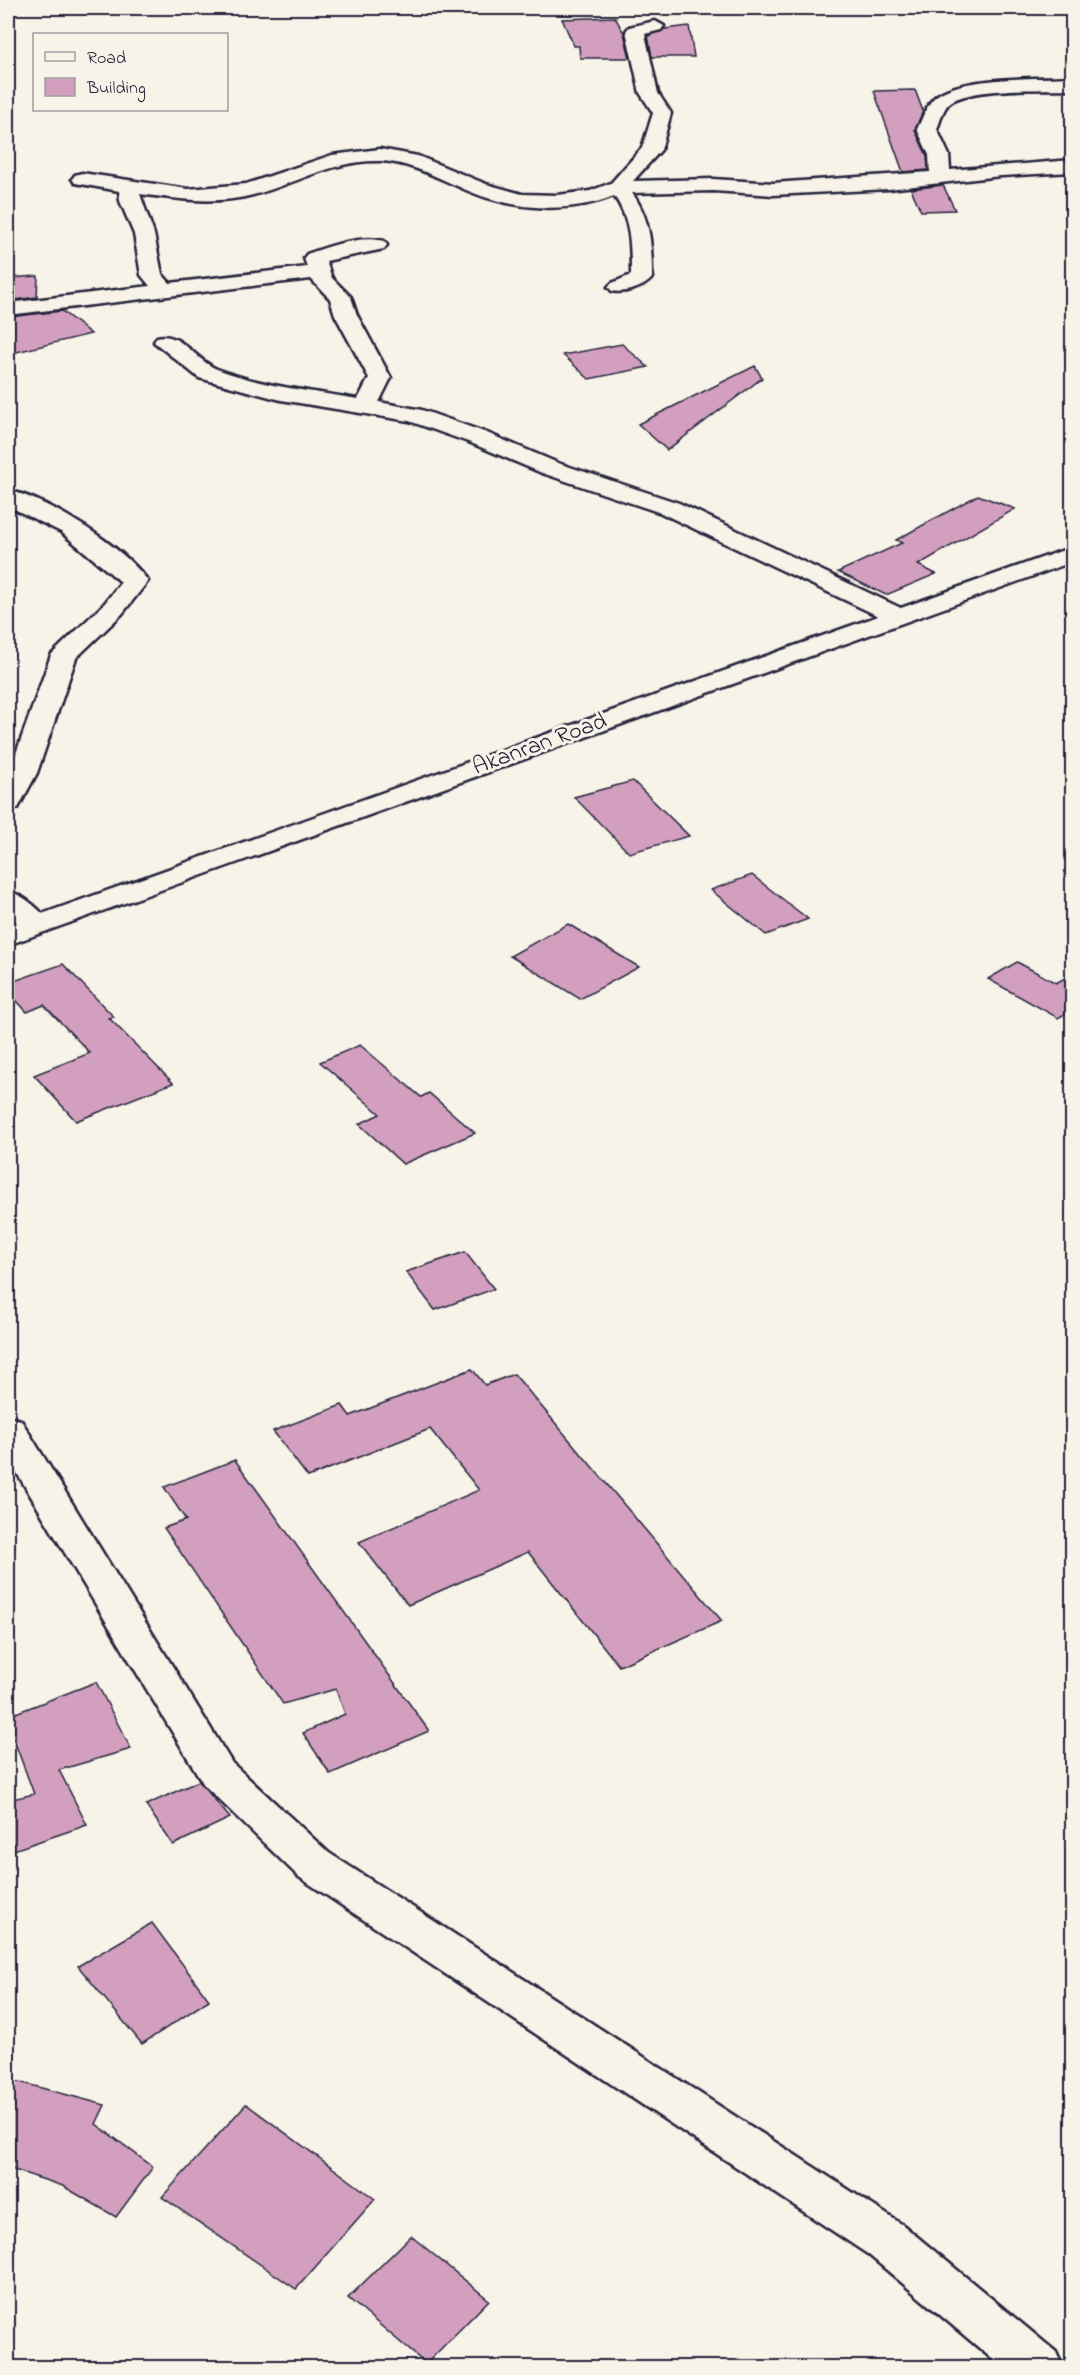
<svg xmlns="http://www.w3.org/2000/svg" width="1080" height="2375" font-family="'Indie Flower',sans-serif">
  <rect width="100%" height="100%" fill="#f7f3e8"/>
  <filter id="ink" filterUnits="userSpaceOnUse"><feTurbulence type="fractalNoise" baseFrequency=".0167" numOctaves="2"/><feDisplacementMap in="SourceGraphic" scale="12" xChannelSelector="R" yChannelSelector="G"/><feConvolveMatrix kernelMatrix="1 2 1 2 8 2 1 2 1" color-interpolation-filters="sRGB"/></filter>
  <g filter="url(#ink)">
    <g fill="#d2a0be" stroke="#22223b" stroke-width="1.5">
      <path d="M615,17L624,33L630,58H580L579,46H574L562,19Z"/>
      <path d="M689,26L694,57H652L648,36L665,29Z"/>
      <path d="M915,90L923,111L915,130L927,156L928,170L903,172L874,91Z"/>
      <path d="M943,185L955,210L921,211L911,189Z"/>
      <path d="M38,276L37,297L8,301V278Z"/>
      <path d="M62,311L91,334L8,354V317Z"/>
      <path d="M622,344L648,367L589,379L563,355Z"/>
      <path d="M755,366L762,378L667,450L638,424Z"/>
      <path d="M978,495L1015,509L918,565L936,574L886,595L838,572L902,543L896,540Z"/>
      <path d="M633,781L689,836L629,853L574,797Z"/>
      <path d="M752,875L808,919L766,935L711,890Z"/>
      <path d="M568,924L639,967L580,999L510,956Z"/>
      <path d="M1017,962L1056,983L1072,974V1010L1058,1018L988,979Z"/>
      <path d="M63,964L114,1017L109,1018L173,1083L76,1121L34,1075L90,1053L44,1005L27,1012L8,991V983Z"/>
      <path d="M360,1045L421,1097L429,1093L475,1133L403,1164L359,1124L380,1114L320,1062Z"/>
      <path d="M465,1252L494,1289L435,1310L406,1272Z"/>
      <path d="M472,1369L485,1385L514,1374L722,1621L619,1666L528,1552L408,1605L359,1542L479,1490L430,1429L308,1477L273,1431L342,1405L350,1416Z"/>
      <path d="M235,1460L259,1493L429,1731L330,1774L303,1733L345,1714L336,1689L283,1704L164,1528L186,1520L164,1487Z"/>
      <path d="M96,1682L131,1749L59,1770L87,1825L8,1852V1800L34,1794L8,1724V1716Z"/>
      <path d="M199,1781L230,1818L173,1845L146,1805Z"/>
      <path d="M152,1923L209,2000L142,2044L78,1966Z"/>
      <path d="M8,2079L105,2105L96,2124L153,2167L116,2217L63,2186L8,2168Z"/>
      <path d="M246,2104L375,2199L296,2289L162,2197Z"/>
      <path d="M411,2236L489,2300L426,2364L348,2298Z"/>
    </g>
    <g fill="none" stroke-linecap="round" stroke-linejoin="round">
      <defs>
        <g id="minor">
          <path d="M655,21L664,26L661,30L645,34L658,93L671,113L661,150L633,181L713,179L773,183L930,172L929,155L917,129C923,118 927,101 939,94C967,76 1038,79 1072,77V89C1043,90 977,87 952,101C943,106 941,120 937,129L949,155L950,170L1072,160V172L1001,176L889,189L773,195L713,191L632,193C651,219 652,247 652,278C644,288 623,294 612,291L608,287L612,283L631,275C631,247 631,219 614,196C570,214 515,210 471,192C442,180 413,163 381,161C336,159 295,184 253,195C216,205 177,199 140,194L154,234L162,274L170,283L307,267L304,258L307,254C330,246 360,235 384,241L387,245L384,249L326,261L332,278L351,297L357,315L391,378L379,402L422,410L487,433L558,463L679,503L907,611L911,616L907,621L898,624L889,621L661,513L542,473L471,443L409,421L281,400L199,378L154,342L157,337C181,331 196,361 217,369C261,386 311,391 358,399L369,378L335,315L330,299L311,279L8,315V303L150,286L141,275L134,234L120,201L119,191L75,183L72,179L75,175L82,173L188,189L246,184L332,155L380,149L418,156L486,184L522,194L557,195L590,191L611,183L642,148L653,113L640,93L626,31L629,27Z"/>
          <path d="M8,490C49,500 123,546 148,581L122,614L76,658L37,773L18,808L8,810V776L51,655L104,604L121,582L61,532L8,506Z"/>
          <path d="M8,891C24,895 42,911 52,925L47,931C29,936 21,926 8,915Z"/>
          <path d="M8,1417L21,1420L232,1763L329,1853L903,2225L1056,2352L1063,2368H1003L869,2255L299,1877L204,1785L8,1458Z"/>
        </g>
        <path id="secondary" d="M1072,547V562L8,945V926Z"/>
      </defs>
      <use href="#minor" stroke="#22223b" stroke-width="5"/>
      <use href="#secondary" stroke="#22223b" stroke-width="5"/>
      <use href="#minor" fill="#f7f3e8" fill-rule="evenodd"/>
      <use href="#secondary" fill="#f7f3e8" fill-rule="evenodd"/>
    </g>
  </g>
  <g text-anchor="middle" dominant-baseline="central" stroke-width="6" stroke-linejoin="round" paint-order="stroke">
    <g font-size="24" fill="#22223b" stroke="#f7f3e8">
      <text transform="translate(540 745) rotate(-20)">Akanran Road</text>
    </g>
  </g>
  <rect width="1080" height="2375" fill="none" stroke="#f7f3e8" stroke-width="30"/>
  <rect x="15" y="15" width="1050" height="2345" fill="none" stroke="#22223b" stroke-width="2" filter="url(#ink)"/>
  <rect x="33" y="33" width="195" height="78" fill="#f7f3e8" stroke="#a29fa3" stroke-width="1.5"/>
  <rect x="45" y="52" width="30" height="9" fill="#f7f3e8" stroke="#a29fa3" stroke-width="1.5"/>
  <text x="87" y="63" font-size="18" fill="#22223b">Road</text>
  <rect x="45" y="78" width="30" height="18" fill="#d2a0be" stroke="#a29fa3" stroke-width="1.5"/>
  <text x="87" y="93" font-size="18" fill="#22223b">Building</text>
</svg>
